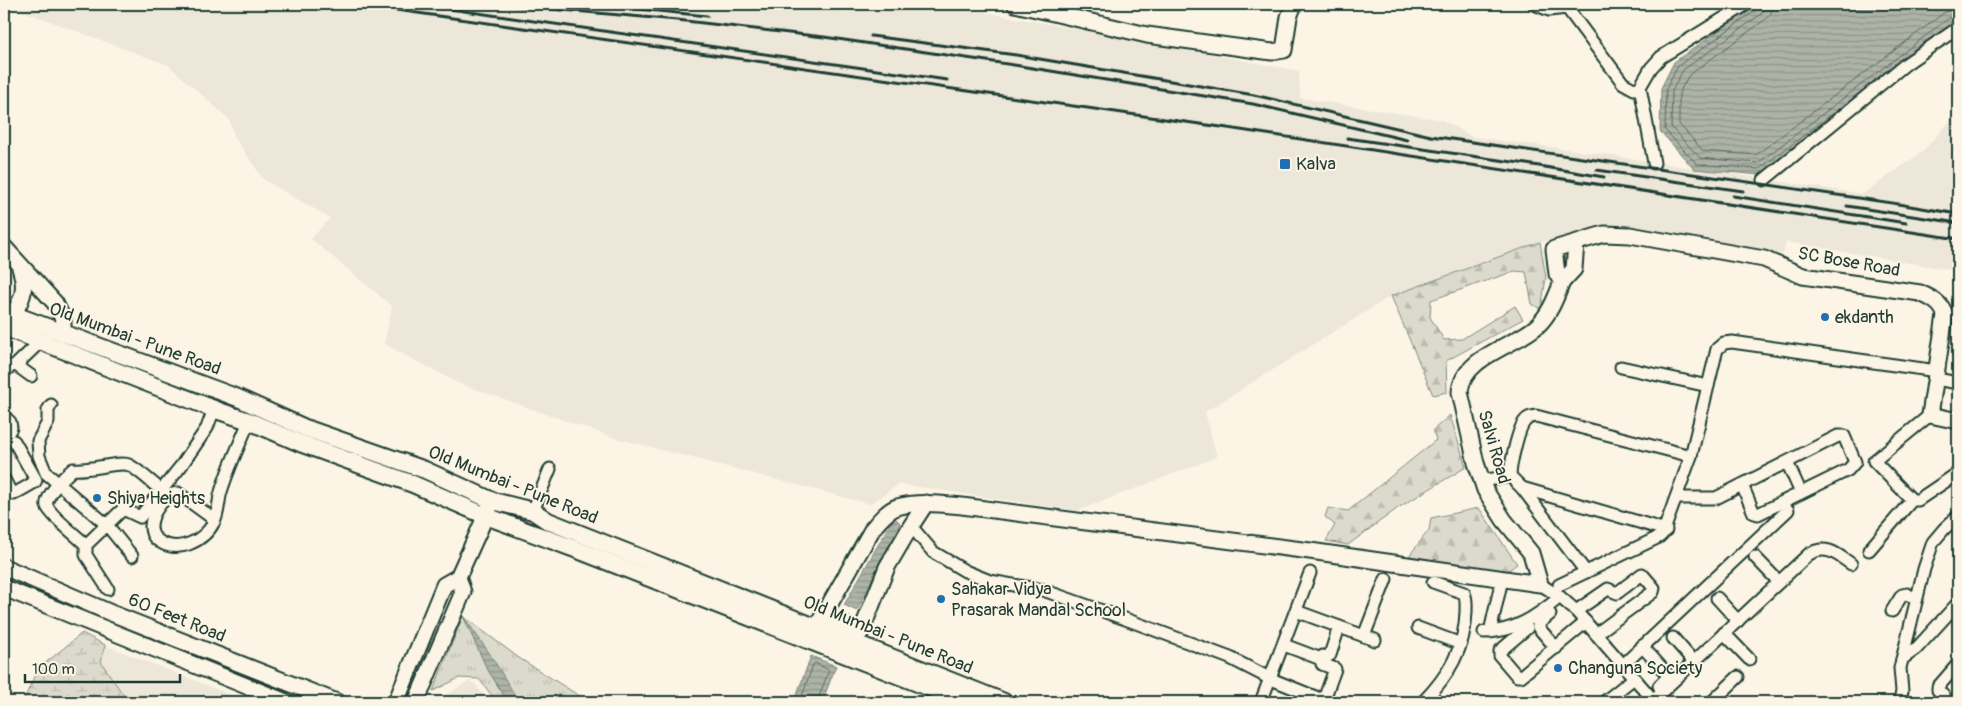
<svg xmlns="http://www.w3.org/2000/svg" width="1962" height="706" font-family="Pangolin,sans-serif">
  <defs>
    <pattern id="grass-tufts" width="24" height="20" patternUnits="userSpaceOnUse" patternTransform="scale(1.25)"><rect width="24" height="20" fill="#dcdacc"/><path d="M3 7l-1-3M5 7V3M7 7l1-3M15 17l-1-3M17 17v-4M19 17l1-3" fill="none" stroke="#bcbcb0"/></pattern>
    <pattern id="forest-firs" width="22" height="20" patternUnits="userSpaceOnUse" patternTransform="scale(1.25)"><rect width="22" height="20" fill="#dcdacc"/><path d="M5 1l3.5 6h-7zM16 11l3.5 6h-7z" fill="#bcbcb0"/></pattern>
    <pattern id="wetland-marsh" width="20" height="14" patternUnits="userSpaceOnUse" patternTransform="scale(1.25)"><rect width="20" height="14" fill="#dcdacc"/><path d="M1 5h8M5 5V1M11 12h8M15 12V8" fill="none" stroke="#bcbcb0"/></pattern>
    <pattern id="water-rules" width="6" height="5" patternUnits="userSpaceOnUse" patternTransform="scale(1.25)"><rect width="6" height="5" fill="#aeb3a7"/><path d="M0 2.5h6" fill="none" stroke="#8d9389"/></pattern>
  </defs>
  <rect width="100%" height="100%" fill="#fcf5e5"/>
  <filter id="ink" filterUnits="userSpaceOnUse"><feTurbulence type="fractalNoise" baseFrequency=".02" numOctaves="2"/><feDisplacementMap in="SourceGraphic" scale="10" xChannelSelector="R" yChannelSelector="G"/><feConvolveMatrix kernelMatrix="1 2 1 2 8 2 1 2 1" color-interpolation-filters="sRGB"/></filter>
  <g filter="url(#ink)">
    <g fill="#ece7d8">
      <path d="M4,4H786L847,13L850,4H915L984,12L1299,71L1300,98L1442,120L1473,137L1596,153L1863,194L1923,151L1958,112V271L1786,242L1783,254L1621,231L1540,242L1391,296L1205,412L1217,457L1077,511L899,484L870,504L612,437L458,383L384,344L392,306L311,239L330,218L264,180L235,138L229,119L168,65Z"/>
      <path d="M105,645L249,702H128L101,662Z"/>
      <path d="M469,681L475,684L489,702H435Z"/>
    </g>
    <path fill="url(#grass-tufts)" stroke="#7e8c80" d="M463,616L519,658L589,702H497L479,679L459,678L433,691Z"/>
    <g fill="url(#forest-firs)" stroke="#7e8c80">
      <path d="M1540,242L1546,278L1541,309L1532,304L1526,272L1515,271L1431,300L1430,317L1444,340L1462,339L1515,306L1523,319L1446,361L1447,392L1433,395L1391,296Z"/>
      <path d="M1450,415L1466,467L1398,508L1348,545L1326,541L1335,525L1325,517L1328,508L1348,511L1436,440L1433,430Z"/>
      <path d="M1479,508L1517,564L1506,572L1409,556L1429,530L1431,518Z"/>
    </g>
    <path fill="url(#wetland-marsh)" stroke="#7e8c80" d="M82,633L105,645L101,662L128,702H23L37,670Z"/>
    <g fill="url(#water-rules)" stroke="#758479">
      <path d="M1757,4H1958V26L1761,175L1694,169L1660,131L1661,88L1674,62Z"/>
      <path d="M894,517L904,527L881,560L857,611L844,605Z"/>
      <path d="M463,616L490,654L519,702H508L486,667Z"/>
      <path d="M811,656L836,666L822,702H794Z"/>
    </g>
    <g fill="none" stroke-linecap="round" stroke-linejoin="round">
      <g stroke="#586c62" stroke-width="1">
        <path d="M1759,4L1756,10L1678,66L1666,89L1665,130L1697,164L1759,169L1847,103"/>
        <path d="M1765,4L1764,10L1760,15L1683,70L1672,91L1671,127L1700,158L1758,163L1949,18L1958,16"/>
        <path d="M1773,4L1771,13L1766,19L1689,75L1679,93V124L1703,151L1756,155L1945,12L1958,8"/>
        <path d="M800,702L813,665L815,663L829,670L817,702"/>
      </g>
      <defs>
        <g id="minor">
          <path d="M1534,4L1549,10L1567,8L1623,83L1634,89L1640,87L1651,68L1661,57L1747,4"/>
          <path d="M1640,87L1654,163"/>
          <path d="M1764,180L1907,63L1958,28"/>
          <path d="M16,365L31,376"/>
          <path d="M1621,367L1708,386"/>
          <path d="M4,372L11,366L16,365L41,341"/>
          <path d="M1936,379L1958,383"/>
          <path d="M51,405L48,410V422L38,441L39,456L46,473L107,525L132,556"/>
          <path d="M4,416L10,422L11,428L4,440"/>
          <path d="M1787,462L1801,493"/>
          <path d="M4,479L11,493L14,494L35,482L36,480L14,441L5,439"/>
          <path d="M1482,481L1510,476"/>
          <path d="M1522,488L1666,530"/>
          <path d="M1676,498H1716L1838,436H1844L1855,462L1848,470L1758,514L1754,513L1742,485"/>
          <path d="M1912,500L1874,461L1930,415"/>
          <path d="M533,511L550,469"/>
          <path d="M215,520L178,493C163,493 141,525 156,539C176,556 204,541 214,522C219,513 218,501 221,492C228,468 240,444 249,421"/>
          <path d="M911,526L933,552L965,571L990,581L1043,590L1128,620L1230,658L1271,679L1323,700"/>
          <path d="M86,545C78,537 50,515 47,506C44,496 66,475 73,469C89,471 120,461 129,465C140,471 151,482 161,490"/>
          <path d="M1869,550L1912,500H1918L1958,473"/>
          <path d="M1755,557L1779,582"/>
          <path d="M1586,572L1522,488L1510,476C1510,467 1518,428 1525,421C1528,417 1531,417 1536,416L1691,456L1717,349L1724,343L1732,342L1937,371"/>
          <path d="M1540,584L1560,597L1576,611L1655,702"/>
          <path d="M1559,585L1659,537L1663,533L1691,456"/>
          <path d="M108,589L86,555V545L123,509L140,517L181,466L207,428L214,409"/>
          <path d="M1717,598L1738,621"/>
          <path d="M1296,611L1375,640"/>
          <path d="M1576,611L1608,589L1617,593L1642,574L1654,588L1653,592L1596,634"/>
          <path d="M1892,611L1902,595L1907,594L1916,599"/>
          <path d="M1550,614L1538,624V627L1556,648"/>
          <path d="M1418,628L1461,644"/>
          <path d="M1527,628L1500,651V656L1517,676H1521L1586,622"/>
          <path d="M1484,632C1515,632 1537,616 1560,597"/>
          <path d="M1490,632L1502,579"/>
          <path d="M1724,633L1749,659"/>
          <path d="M1364,636L1386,579"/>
          <path d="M1673,638L1694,662"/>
          <path d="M1284,645L1321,659L1322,664L1335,669L1323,702"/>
          <path d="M1642,646L1667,674V678L1659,686"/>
          <path d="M1321,659L1323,656L1327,657L1330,655L1339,627"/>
          <path d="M1902,659L1916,649L1958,603"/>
          <path d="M1622,666L1788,510"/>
          <path d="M1653,700L1809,554C1826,544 1837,554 1851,564"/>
          <path d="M1261,702L1310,573"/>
          <path d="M1423,702C1448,676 1465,649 1466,612C1466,605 1467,599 1464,593L1433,582"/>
          <path d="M1604,702L1634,678"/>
          <path d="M1712,702L1738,677"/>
          <path d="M1900,702L1902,691L1900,668L1924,569L1933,542L1944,529L1958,516"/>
          <path d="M1949,702L1938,690V687L1958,664"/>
        </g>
        <g id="tertiary">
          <path d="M1015,4L1147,35L1272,52L1284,50L1289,17L1294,4"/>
          <path d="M4,247L55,303L63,319V334"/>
          <path d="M1562,282L1574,269L1576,243"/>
          <path d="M8,325C19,302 29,295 20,268"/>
          <path d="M4,567L111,613L337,702"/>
          <path d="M4,588L286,702"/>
          <path d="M823,616L861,632L887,567L911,526L926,503"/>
          <path d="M811,637L873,528C879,521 888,510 897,507C917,501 941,504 962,506L1310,551L1540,584L1531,553L1504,520L1485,490L1476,463L1460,392C1462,357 1515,346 1537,326C1550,314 1556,297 1562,282L1557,274L1554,249L1604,234L1630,235L1764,259L1803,276L1920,293C1931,298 1942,303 1945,315L1930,415L1958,421"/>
          <path d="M396,702L444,585L458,577L491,504"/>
          <path d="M416,702L463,592L458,577"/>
        </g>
        <g id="secondary">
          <path d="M4,311L238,398L305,428L425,470L493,501L533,511L548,521L1004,702"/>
          <path d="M4,327L219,411L249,421L300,443L413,484L486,516L578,550L966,702"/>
        </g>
      </defs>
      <use href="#minor" stroke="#1f3d34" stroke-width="15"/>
      <use href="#tertiary" stroke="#1f3d34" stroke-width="19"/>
      <use href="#secondary" stroke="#1f3d34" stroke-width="20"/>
      <use href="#minor" stroke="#fcf5e5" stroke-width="11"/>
      <use href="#tertiary" stroke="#fcf5e5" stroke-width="15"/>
      <use href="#secondary" stroke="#fcf5e5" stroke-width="16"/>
      <g stroke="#1f3d34" stroke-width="3">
        <path d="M354,4L1221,127L1958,239"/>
        <path d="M415,4L947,80"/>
        <path d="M492,4L677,20L824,37L1014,65L1253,104L1407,140"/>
        <path d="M589,4L707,16"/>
        <path d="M871,36L1016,55L1254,95L1431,136L1892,203L1958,214"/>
        <path d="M1347,138L1533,165L1604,177"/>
        <path d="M1597,170L1743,191"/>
        <path d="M1733,196L1906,223"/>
        <path d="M1847,206L1958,223"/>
      </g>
    </g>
  </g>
  <g fill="#1f6fb2" stroke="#fcf5e5" stroke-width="2">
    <rect x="1279" y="158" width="12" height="12" rx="2.5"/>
    <circle cx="1825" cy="317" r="5"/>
    <circle cx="97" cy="498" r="5"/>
    <circle cx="941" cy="599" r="5"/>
    <circle cx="1558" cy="668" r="5"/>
  </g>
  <g text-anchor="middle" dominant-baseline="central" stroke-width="4" stroke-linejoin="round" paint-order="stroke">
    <g font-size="18" fill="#1f3d34" stroke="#fcf5e5" text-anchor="start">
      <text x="1296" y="164">Kalva</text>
      <text x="1835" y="317">ekdanth</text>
      <text x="107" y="498">Shiya Heights</text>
      <text x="951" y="589">Sahakar Vidya<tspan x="951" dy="21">Prasarak Mandal School</tspan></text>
      <text x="1568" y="668">Changuna Society</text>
    </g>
    <g font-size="18" fill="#1f3d34" stroke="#fcf5e5">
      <text transform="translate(1849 262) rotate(10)">SC Bose Road</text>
      <text transform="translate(135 339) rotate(20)">Old Mumbai - Pune Road</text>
      <text transform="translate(1494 447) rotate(74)">Salvi Road</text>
      <text transform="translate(513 485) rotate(22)">Old Mumbai - Pune Road</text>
      <text transform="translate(177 618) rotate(22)">60 Feet Road</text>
      <text transform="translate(888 635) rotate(22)">Old Mumbai - Pune Road</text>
    </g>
  </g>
  <rect width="1962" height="706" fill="none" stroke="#fcf5e5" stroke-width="20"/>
  <rect x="10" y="10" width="1942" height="686" fill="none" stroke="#1f3d34" stroke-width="2" filter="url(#ink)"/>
  <path d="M25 674v8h155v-8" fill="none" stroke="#1f3d34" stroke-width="2.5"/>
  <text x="32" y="674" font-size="15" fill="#1f3d34" stroke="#fcf5e5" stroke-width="4" paint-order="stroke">100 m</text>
</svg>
